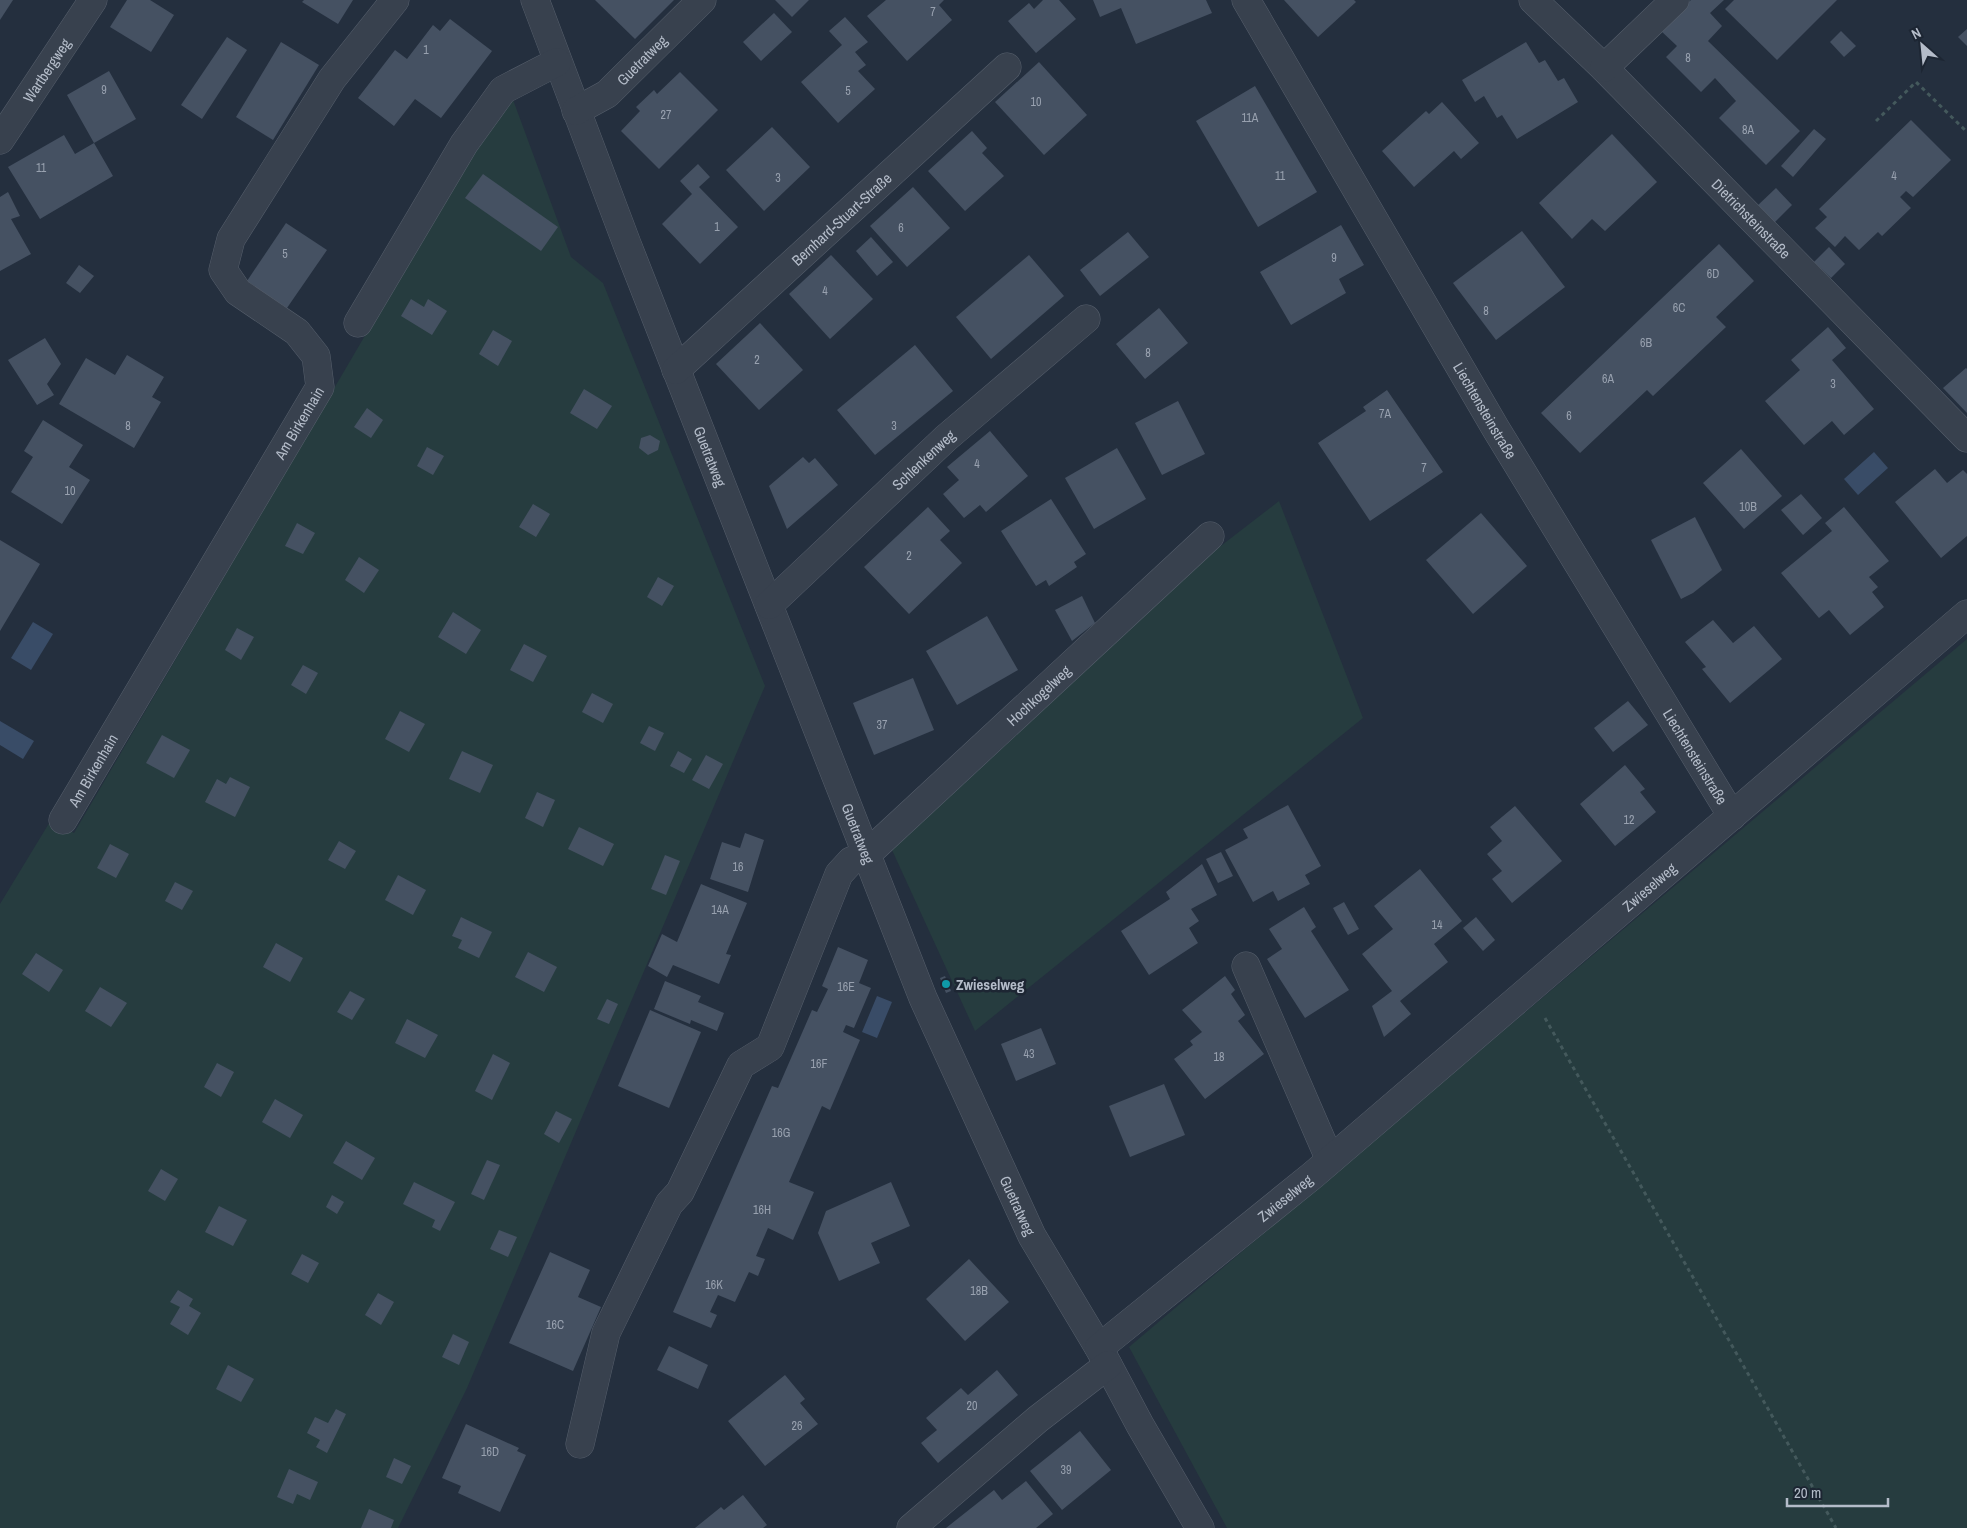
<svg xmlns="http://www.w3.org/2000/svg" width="1967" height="1528" font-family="'Archivo Narrow',sans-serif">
  <rect width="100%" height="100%" fill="#242f3e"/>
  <g fill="#263c3f">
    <path d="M512,97L571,257L603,283L765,686L467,1388L398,1528H0V904L51,820L74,833L456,180Z"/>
    <path d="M1279,501L1363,718L975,1031L892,850L1200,562Z"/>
    <path d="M1967,639V1528H1227L1129,1347Z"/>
  </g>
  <g fill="#394c67">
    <path d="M1874,452L1888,468L1858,495L1844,479Z"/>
    <path d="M33,622L53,634L31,670L11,658Z"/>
    <path d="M0,721L34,741L23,759L0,745Z"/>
    <path d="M877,996L892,1002L877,1038L862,1032Z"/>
  </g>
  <g fill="#455162">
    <path d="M0,0H13L0,20Z"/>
    <path d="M127,0H150L174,15L151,52L110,27Z"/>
    <path d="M304,0H353L338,24L302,2Z"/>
    <path d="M595,0H674L635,39Z"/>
    <path d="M775,0H809L792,17Z"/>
    <path d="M886,0H944L939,5L952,20L907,61L867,16Z"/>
    <path d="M1043,0H1059L1076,19L1036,53L1008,21L1029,3L1034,9Z"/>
    <path d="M1093,0H1206L1212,13L1136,44L1121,8L1100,17Z"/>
    <path d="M1284,0H1354L1356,2L1318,37Z"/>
    <path d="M1691,0H1724L1710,13L1722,26L1708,41L1800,131L1766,165L1719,118L1736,101L1715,78L1701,92L1666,57L1677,46L1660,30Z"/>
    <path d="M1734,0H1837L1777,60L1725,9Z"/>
    <path d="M774,13L792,32L761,61L743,42Z"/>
    <path d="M845,17L868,42L855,52L866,65L858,71L875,89L838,123L801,82L842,45L829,31Z"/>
    <path d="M450,19L492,51L441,118L415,99L394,126L358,98L395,50L407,59L433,25L440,31Z"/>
    <path d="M1967,29V46L1958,37Z"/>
    <path d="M1841,31L1856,46L1844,57L1830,42Z"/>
    <path d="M227,37L247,50L202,119L181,105Z"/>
    <path d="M281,42L319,65L273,140L236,117Z"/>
    <path d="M1526,42L1539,63L1545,60L1558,81L1564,78L1578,102L1517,139L1502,115L1497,118L1484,96L1475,102L1462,80Z"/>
    <path d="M1039,62L1087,115L1044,155L995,102Z"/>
    <path d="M109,71L136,119L94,143L67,95Z"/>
    <path d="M680,72L718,110L659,169L621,131L640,111L636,107L654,90L657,94Z"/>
    <path d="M1255,86L1317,192L1258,227L1196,121Z"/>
    <path d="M1442,102L1479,143L1461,159L1454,151L1414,187L1382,151L1426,111L1429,114Z"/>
    <path d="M1911,120L1951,160L1913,197L1906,191L1900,197L1911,208L1882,236L1878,232L1859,250L1845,236L1835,247L1815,228L1827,217L1819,209Z"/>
    <path d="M772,127L810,167L764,211L726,170Z"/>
    <path d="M1814,129L1826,139L1793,177L1781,166Z"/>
    <path d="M972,131L987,148L982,153L1004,176L965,211L928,171Z"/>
    <path d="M1612,134L1657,182L1605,231L1592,219L1572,239L1539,203Z"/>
    <path d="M64,135L75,154L94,143L113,176L40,219L8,167Z"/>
    <path d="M698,164L710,177L699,187L738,227L700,264L662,224L692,194L680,181Z"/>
    <path d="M483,174L558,227L541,251L465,198Z"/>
    <path d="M913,187L950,228L907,267L870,226Z"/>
    <path d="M1776,188L1792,205L1773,224L1756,207Z"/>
    <path d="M8,192L20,216L11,219L31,254L0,271V197Z"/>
    <path d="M286,223L327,250L287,308L247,281Z"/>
    <path d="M1341,225L1364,265L1339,279L1346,293L1291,325L1260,272Z"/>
    <path d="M1522,231L1565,287L1496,340L1453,283Z"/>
    <path d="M1128,232L1149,257L1100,296L1080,270Z"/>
    <path d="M871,237L893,262L877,276L856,251Z"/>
    <path d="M1719,244L1754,281L1716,317L1726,327L1653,396L1647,390L1580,453L1541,413Z"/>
    <path d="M1829,247L1845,264L1831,278L1814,262Z"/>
    <path d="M831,255L873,299L830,339L789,294Z"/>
    <path d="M1029,255L1064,296L991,359L956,317Z"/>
    <path d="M79,265L94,276L80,293L66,283Z"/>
    <path d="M411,299L424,307L428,299L447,311L432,335L401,316Z"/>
    <path d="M1159,308L1188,343L1145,379L1116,344Z"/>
    <path d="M760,323L803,370L759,410L716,364Z"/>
    <path d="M1828,327L1846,348L1832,360L1874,409L1844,435L1832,421L1804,445L1765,401L1800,370L1791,360Z"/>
    <path d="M493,330L512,341L498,366L479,354Z"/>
    <path d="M45,338L61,364L47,384L54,395L37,405L8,360Z"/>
    <path d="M915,345L953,391L875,455L837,410Z"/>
    <path d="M127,355L164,377L152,397L161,402L134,448L59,404L86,358L115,375Z"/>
    <path d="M1966,368L1967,369V413L1943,388Z"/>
    <path d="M584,389L612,406L597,429L570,413Z"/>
    <path d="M1387,390L1443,472L1370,521L1318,443L1366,411L1363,407Z"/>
    <path d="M1178,401L1205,454L1162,475L1135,423Z"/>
    <path d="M367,408L383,420L371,438L354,427Z"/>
    <path d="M43,420L83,445L69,467L90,480L62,524L11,492L33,457L24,451Z"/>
    <path d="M990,431L1028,476L986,512L980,505L964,518L943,494L959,480L947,467Z"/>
    <path d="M650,435L660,441L658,450L648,455L639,448L641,438Z"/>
    <path d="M427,447L444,456L433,475L417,466Z"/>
    <path d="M1117,448L1146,499L1094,529L1065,478Z"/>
    <path d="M1741,449L1782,496L1744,529L1703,483Z"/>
    <path d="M803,457L809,463L815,458L838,485L787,529L769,486Z"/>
    <path d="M1935,469L1947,483L1963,470L1967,474V536L1941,558L1895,502Z"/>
    <path d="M1801,494L1822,518L1803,535L1781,510Z"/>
    <path d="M1051,499L1086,554L1074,562L1077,567L1049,586L1046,580L1036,586L1001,531Z"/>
    <path d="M533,504L550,514L536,537L519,527Z"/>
    <path d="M928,507L950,531L940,540L962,563L909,614L864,567Z"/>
    <path d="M1844,507L1889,561L1869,577L1878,587L1872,592L1884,607L1850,635L1829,610L1819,618L1781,573L1832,531L1825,523Z"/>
    <path d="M1481,513L1527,566L1473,614L1426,560Z"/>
    <path d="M1695,517L1722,570L1693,593L1681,599L1651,540Z"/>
    <path d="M297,523L315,533L303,554L285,546Z"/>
    <path d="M0,540L40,564L0,631Z"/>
    <path d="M359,557L379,570L364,593L345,580Z"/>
    <path d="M658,577L674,586L662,606L647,597Z"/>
    <path d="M1082,596L1095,623L1072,641L1055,610Z"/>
    <path d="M453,612L481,630L466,654L438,637Z"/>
    <path d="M987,616L1018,670L957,705L926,651Z"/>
    <path d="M1713,620L1733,643L1754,626L1782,659L1730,703L1702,669L1706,667L1685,642Z"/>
    <path d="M237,628L254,637L241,660L225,650Z"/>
    <path d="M524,644L547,656L533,682L510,670Z"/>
    <path d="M303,665L318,673L306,694L291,685Z"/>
    <path d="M913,678L934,730L874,755L853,703Z"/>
    <path d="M592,693L613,704L603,723L582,712Z"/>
    <path d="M1628,701L1648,725L1613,752L1594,728Z"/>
    <path d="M400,711L425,724L409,752L385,739Z"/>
    <path d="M649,726L664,733L655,751L640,743Z"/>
    <path d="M162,735L190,750L174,778L146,763Z"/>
    <path d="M462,751L493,765L480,793L449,779Z"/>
    <path d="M678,751L692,759L684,773L670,766Z"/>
    <path d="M706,755L723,764L709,789L692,780Z"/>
    <path d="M1625,765L1645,789L1640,792L1656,812L1615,846L1580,804Z"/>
    <path d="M230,777L250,787L235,817L205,802L217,779L226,784Z"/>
    <path d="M537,792L555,800L543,827L525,818Z"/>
    <path d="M1288,805L1321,866L1305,875L1310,884L1278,901L1273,891L1253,902L1225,850L1248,838L1243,829Z"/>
    <path d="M1515,806L1562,861L1512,903L1492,879L1502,871L1487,854L1502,841L1490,827Z"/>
    <path d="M579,827L614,844L603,866L568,849Z"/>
    <path d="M745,833L764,840L748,892L710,879L722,842L740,848Z"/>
    <path d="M339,841L356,851L345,869L328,860Z"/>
    <path d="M110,844L129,854L116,878L97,868Z"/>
    <path d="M1221,852L1233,876L1218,883L1206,859Z"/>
    <path d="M665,855L680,861L666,895L651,889Z"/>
    <path d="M1202,864L1217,895L1191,909L1199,921L1189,928L1198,943L1149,975L1121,931L1170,899L1166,892Z"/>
    <path d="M1420,869L1462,921L1434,944L1448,962L1400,1001L1411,1014L1384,1037L1372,1006L1392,991L1362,954L1393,929L1374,906Z"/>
    <path d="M398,875L426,890L413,915L385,900Z"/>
    <path d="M175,882L193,891L182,910L165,901Z"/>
    <path d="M701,884L747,903L726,954L731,955L719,984L673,965L667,977L648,966L662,934L677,942Z"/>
    <path d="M1344,902L1359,929L1348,935L1333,908Z"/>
    <path d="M1304,907L1316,927L1311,931L1349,990L1305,1018L1267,959L1282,949L1269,929Z"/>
    <path d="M461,917L492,932L479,958L458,948L462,940L452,936Z"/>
    <path d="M1476,917L1495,940L1483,951L1463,928Z"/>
    <path d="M276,943L303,958L290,982L263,967Z"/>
    <path d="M838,947L868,960L859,983L871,988L854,1028L846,1025L843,1032L860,1040L830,1110L822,1106L789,1182L814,1192L793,1240L768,1228L756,1256L765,1259L758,1276L749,1272L735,1302L718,1295L710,1312L717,1315L711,1328L673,1312L772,1086L778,1088L812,1010L817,1012L828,989L822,986Z"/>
    <path d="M528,952L557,967L544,992L515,977Z"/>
    <path d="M36,953L63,970L49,992L22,974Z"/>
    <path d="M945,976L951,991L946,993L940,978Z"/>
    <path d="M1225,976L1235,990L1231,994L1245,1015L1238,1021L1264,1054L1205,1099L1174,1059L1193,1045L1190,1041L1202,1032L1182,1010Z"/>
    <path d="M665,981L701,996L698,1002L724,1013L717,1031L691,1020L690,1024L654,1009Z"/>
    <path d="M100,987L127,1003L111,1027L85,1011Z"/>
    <path d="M350,991L365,999L352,1020L337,1012Z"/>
    <path d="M607,999L618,1004L609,1024L597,1019Z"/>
    <path d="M650,1010L701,1032L669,1108L618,1086Z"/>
    <path d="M407,1019L438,1035L425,1058L395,1043Z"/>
    <path d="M1041,1028L1056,1064L1016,1081L1001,1044Z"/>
    <path d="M493,1054L510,1063L492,1100L475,1091Z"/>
    <path d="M217,1063L234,1072L221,1097L204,1087Z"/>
    <path d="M1164,1084L1185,1135L1130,1157L1109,1106Z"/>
    <path d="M275,1099L303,1115L290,1138L262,1122Z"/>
    <path d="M556,1111L572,1119L559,1143L544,1134Z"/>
    <path d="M346,1141L375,1158L362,1180L333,1163Z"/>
    <path d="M487,1160L500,1165L484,1200L471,1194Z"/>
    <path d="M161,1169L178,1179L165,1201L148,1191Z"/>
    <path d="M414,1182L455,1202L440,1231L432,1227L435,1220L403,1204Z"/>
    <path d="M891,1182L910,1226L871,1243L880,1263L839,1281L818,1233L826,1211Z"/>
    <path d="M332,1195L344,1202L337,1214L326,1207Z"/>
    <path d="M219,1206L247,1220L233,1246L205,1232Z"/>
    <path d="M499,1230L517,1237L508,1257L490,1249Z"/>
    <path d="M550,1252L590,1270L578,1297L601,1307L573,1371L509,1343Z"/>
    <path d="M302,1254L319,1263L308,1283L291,1274Z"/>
    <path d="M969,1259L1009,1302L965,1341L926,1299Z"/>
    <path d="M178,1290L193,1299L189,1306L201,1313L188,1335L170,1324L180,1307L170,1302Z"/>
    <path d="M378,1293L394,1302L381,1325L365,1315Z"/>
    <path d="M453,1334L469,1342L459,1365L442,1357Z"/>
    <path d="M669,1346L708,1365L698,1389L657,1370Z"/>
    <path d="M228,1365L254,1379L241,1402L216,1389Z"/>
    <path d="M997,1370L1018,1395L938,1463L921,1443L937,1430L926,1418L961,1388L968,1395Z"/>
    <path d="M785,1375L805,1399L800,1403L818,1424L765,1466L728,1421Z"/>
    <path d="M336,1409L346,1414L327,1453L316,1447L320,1440L307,1433L315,1417L328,1423Z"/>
    <path d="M466,1424L519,1448L517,1451L526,1455L500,1512L458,1493L461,1486L442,1478Z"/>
    <path d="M1080,1431L1111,1470L1062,1510L1030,1471Z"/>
    <path d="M394,1458L411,1466L402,1484L386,1477Z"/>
    <path d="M289,1469L318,1482L310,1500L297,1494L293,1504L277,1497Z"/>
    <path d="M1026,1481L1053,1514L1036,1528H946L994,1490L1002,1500Z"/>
    <path d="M743,1495L767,1525L763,1528H695L721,1507L724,1510Z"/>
    <path d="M369,1509L394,1520L391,1528H361Z"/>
  </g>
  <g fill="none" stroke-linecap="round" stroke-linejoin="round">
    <defs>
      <g id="minor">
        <path id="s1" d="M535,0L627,244L923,998L1032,1236L1099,1348L1140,1425L1200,1528"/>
        <path id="s2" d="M1246,0L1496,429L1732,816"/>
        <path id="s3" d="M1533,0L1604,68L1967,438"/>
        <path d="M1604,68L1675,0"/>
        <path id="s4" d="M576,111L607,94L702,0"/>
        <path id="s5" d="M0,140L93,0"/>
        <path d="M358,323L464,144L503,90L557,62"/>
        <path id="s6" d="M676,370L1007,67"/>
        <path id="s7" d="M769,605L946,438L1086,319"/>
        <path id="s8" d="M63,820L320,387L316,356L297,332L238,292L223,270L231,239L332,79L395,0"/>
        <path d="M1246,966L1330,1160"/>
        <path id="s9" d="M1099,1348L1313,1175L1967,614"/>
        <path id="s10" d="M580,1444L606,1333L669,1204L680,1192L741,1065L770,1047L839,874L851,861L866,855L1210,536"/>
        <path d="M911,1528L1038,1419L1108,1365"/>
      </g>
    </defs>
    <use href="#minor" stroke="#565f6c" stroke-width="29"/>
    <g stroke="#44595c" stroke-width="3" stroke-dasharray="4 4" stroke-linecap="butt">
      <path d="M1876,121L1916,82L1967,132"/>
      <path d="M1545,1018L1836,1528"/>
    </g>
    <use href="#minor" stroke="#38414e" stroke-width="28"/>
  </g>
  <circle fill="#0f9aa8" stroke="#1d2633" stroke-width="2" cx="946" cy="984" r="5"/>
  <g text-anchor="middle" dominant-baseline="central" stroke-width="5" stroke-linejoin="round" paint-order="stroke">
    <g font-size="12" fill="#98a1af">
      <text x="933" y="12">7</text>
      <text x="426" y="50">1</text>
      <text x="1688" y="58">8</text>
      <text x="104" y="90">9</text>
      <text x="848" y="91">5</text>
      <text x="1036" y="102">10</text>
      <text x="666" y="115">27</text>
      <text x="1250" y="118">11A</text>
      <text x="1748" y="130">8A</text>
      <text x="41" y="168">11</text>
      <text x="1280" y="176">11</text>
      <text x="1894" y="176">4</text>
      <text x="778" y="178">3</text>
      <text x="717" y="227">1</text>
      <text x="901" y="228">6</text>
      <text x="285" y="254">5</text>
      <text x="1334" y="258">9</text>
      <text x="1713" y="274">6D</text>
      <text x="825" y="291">4</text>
      <text x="1679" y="308">6C</text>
      <text x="1486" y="311">8</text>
      <text x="1646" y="343">6B</text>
      <text x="1148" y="353">8</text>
      <text x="757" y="360">2</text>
      <text x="1608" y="379">6A</text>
      <text x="1833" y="384">3</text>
      <text x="1385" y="414">7A</text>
      <text x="1569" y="416">6</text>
      <text x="128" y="426">8</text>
      <text x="894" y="426">3</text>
      <text x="977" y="464">4</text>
      <text x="1424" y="468">7</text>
      <text x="70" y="491">10</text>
      <text x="1748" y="507">10B</text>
      <text x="909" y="556">2</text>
      <text x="882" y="725">37</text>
      <text x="1629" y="820">12</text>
      <text x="738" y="867">16</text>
      <text x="720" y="910">14A</text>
      <text x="1437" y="925">14</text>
      <text x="846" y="987">16E</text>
      <text x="1029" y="1054">43</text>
      <text x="1219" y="1057">18</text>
      <text x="819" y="1064">16F</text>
      <text x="781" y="1133">16G</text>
      <text x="762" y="1210">16H</text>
      <text x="714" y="1285">16K</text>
      <text x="979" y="1291">18B</text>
      <text x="555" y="1325">16C</text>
      <text x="972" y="1406">20</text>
      <text x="797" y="1426">26</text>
      <text x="490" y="1452">16D</text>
      <text x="1066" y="1470">39</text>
    </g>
    <g font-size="15" fill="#b4bcc9" stroke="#1d2633">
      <text stroke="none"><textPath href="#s4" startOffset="84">Guetratweg</textPath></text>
      <text stroke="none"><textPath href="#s5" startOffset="84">Wartbergweg</textPath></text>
      <text stroke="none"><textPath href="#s3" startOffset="309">Dietrichsteinstraße</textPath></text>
      <text stroke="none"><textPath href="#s6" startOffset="224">Bernhard-Stuart-Straße</textPath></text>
      <text stroke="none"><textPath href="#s2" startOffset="475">Liechtensteinstraße</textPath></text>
      <text stroke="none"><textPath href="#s8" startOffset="462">Am Birkenhain</textPath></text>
      <text stroke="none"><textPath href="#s1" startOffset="489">Guetratweg</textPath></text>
      <text stroke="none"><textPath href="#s7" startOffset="212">Schlenkenweg</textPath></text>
      <text stroke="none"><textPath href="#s10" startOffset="904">Hochkogelweg</textPath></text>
      <text stroke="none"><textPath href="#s2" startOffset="880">Liechtensteinstraße</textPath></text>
      <text stroke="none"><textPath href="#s8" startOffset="58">Am Birkenhain</textPath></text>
      <text stroke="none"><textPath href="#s1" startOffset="894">Guetratweg</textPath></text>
      <text stroke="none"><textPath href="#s9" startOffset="718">Zwieselweg</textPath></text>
      <text stroke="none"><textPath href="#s9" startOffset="239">Zwieselweg</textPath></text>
      <text stroke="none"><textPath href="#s1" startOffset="1299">Guetratweg</textPath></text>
    </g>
    <g font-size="15" font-weight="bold" fill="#b4bcc9" stroke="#1d2633" text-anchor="start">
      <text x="956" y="984">Zwieselweg</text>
    </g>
  </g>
  <g transform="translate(1922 45) rotate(333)" stroke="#1d2633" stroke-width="4" paint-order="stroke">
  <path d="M0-4L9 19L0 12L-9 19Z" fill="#b4bcc9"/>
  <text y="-8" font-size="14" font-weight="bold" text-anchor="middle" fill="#b4bcc9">N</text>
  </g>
  <path d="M1787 1498v8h101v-8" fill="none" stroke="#b4bcc9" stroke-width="2.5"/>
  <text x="1794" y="1498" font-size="15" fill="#b4bcc9" stroke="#1d2633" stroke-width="4" paint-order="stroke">20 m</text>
</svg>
